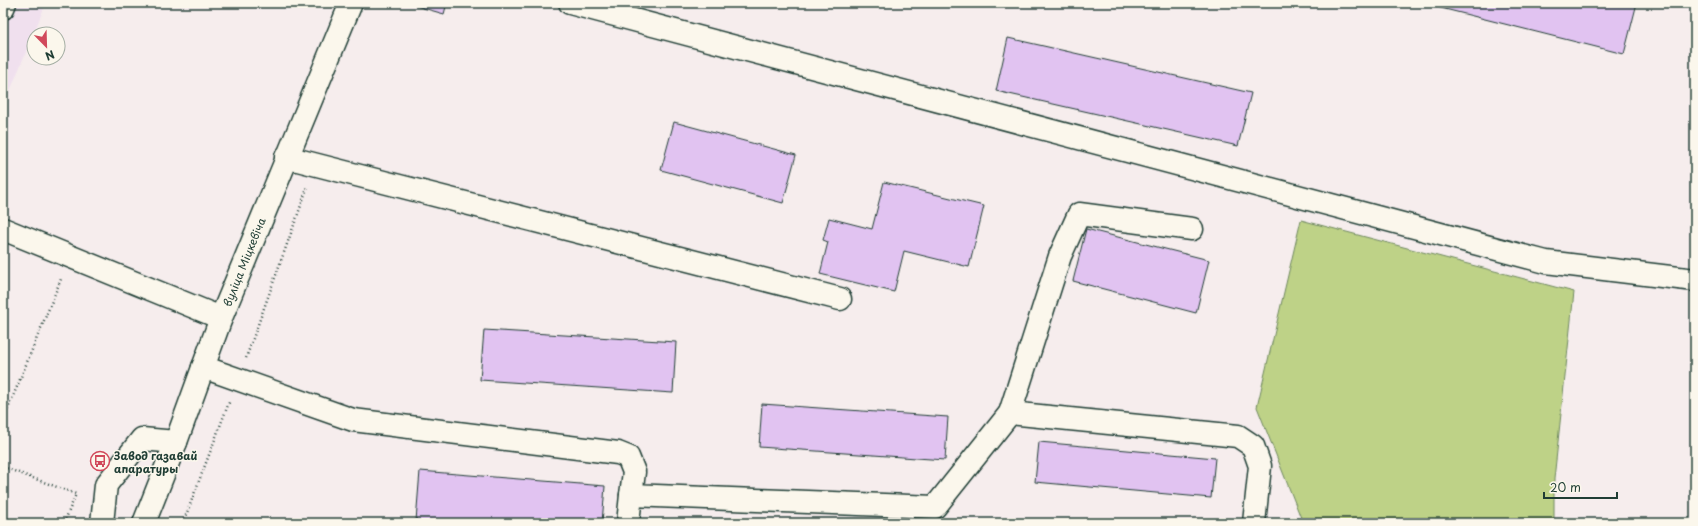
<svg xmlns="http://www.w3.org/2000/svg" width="1698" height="526" font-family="'Playpen Sans',sans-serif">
  <rect width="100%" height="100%" fill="#f6eded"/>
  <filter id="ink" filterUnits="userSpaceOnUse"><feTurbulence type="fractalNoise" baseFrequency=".025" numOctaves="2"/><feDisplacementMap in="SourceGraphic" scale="8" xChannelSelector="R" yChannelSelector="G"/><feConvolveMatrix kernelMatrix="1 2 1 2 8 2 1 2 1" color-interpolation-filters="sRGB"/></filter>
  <g filter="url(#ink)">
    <path fill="#f0e0ee" d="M3,3H46L3,108Z"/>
    <path fill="#bed287" stroke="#6e885e" d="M1301,220L1574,292L1554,479V523H1303L1257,407Z"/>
    <g fill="#e1c3f1" stroke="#1f3d34">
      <path d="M417,3H447L444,14L416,6Z"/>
      <path d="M1421,3H1637L1624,54Z"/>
      <path d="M1008,38L1251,93L1238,146L996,91Z"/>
      <path d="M674,122L796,155L783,203L661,170Z"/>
      <path d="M884,182L984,206L969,267L904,251L894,292L820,274L828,242L823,240L829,218L872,229Z"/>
      <path d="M1086,229L1209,260L1196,313L1073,281Z"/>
      <path d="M484,330L676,342L673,393L480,380Z"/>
      <path d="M762,404L948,417L945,460L759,447Z"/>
      <path d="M1039,442L1215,458L1211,498L1035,482Z"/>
      <path d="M420,471L605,486L602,523H441L416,521Z"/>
    </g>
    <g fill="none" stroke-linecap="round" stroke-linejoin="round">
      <defs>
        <g id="minor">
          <path d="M570,3L1546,262L1695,280"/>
          <path d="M3,8L5,3"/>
          <path d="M286,157L840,299"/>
          <path d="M3,229L221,318"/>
          <path d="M203,367L353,420L618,453L628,457L634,472L631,495L935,507L1010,413L1060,256L1079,214L1192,229"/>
          <path d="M1010,413L1238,436L1253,446L1260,466L1254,523"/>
          <path d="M102,523L106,485L142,439L176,442"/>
          <path d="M144,523L176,442L221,318L351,3"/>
          <path d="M628,523L631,495"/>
        </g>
      </defs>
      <use href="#minor" stroke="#1f3d34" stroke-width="25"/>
      <g stroke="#1f3d34" stroke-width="2.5" stroke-dasharray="1 3" stroke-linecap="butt">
        <path d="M246,358L308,186"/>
        <path d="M3,421L61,279"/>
        <path d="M3,467L76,494L64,523"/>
        <path d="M183,523L230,400"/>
      </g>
      <use href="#minor" stroke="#fbf7ec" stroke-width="22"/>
    </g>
  </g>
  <defs>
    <symbol id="bus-ring" viewBox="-11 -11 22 22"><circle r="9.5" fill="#fbf7ec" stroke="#d1495b" stroke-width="1.5"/><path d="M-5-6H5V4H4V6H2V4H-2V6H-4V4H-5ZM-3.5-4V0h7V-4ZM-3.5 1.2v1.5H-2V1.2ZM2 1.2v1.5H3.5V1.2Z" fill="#d1495b"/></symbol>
  </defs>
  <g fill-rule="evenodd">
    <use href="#bus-ring" x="89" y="450" width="22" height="22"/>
  </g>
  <g text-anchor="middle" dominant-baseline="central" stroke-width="3" stroke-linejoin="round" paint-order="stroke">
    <g font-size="11" fill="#1f3d34" stroke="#fbf7ec">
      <text transform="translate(244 262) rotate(-68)">вуліца Міцкевіча</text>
    </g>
    <g font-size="11" font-weight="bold" fill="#1f3d34" stroke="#fbf7ec" text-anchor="start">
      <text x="114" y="455">Завод газавай<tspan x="114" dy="13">апаратуры</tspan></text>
    </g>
  </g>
  <rect width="1698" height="526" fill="none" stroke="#fbf7ec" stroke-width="16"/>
  <rect x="8" y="8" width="1682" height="510" fill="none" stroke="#1f3d34" stroke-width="1.5" filter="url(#ink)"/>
  <g transform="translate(46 46) rotate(157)"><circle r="19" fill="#fbf7ec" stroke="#a3ada2"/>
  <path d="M0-3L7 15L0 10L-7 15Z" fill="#d1495b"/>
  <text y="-6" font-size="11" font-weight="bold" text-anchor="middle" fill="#1f3d34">N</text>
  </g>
  <path d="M1544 492v6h73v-6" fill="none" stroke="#1f3d34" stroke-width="2"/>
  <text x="1550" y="492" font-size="12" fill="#1f3d34" stroke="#fbf7ec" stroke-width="3" paint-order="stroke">20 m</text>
</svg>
